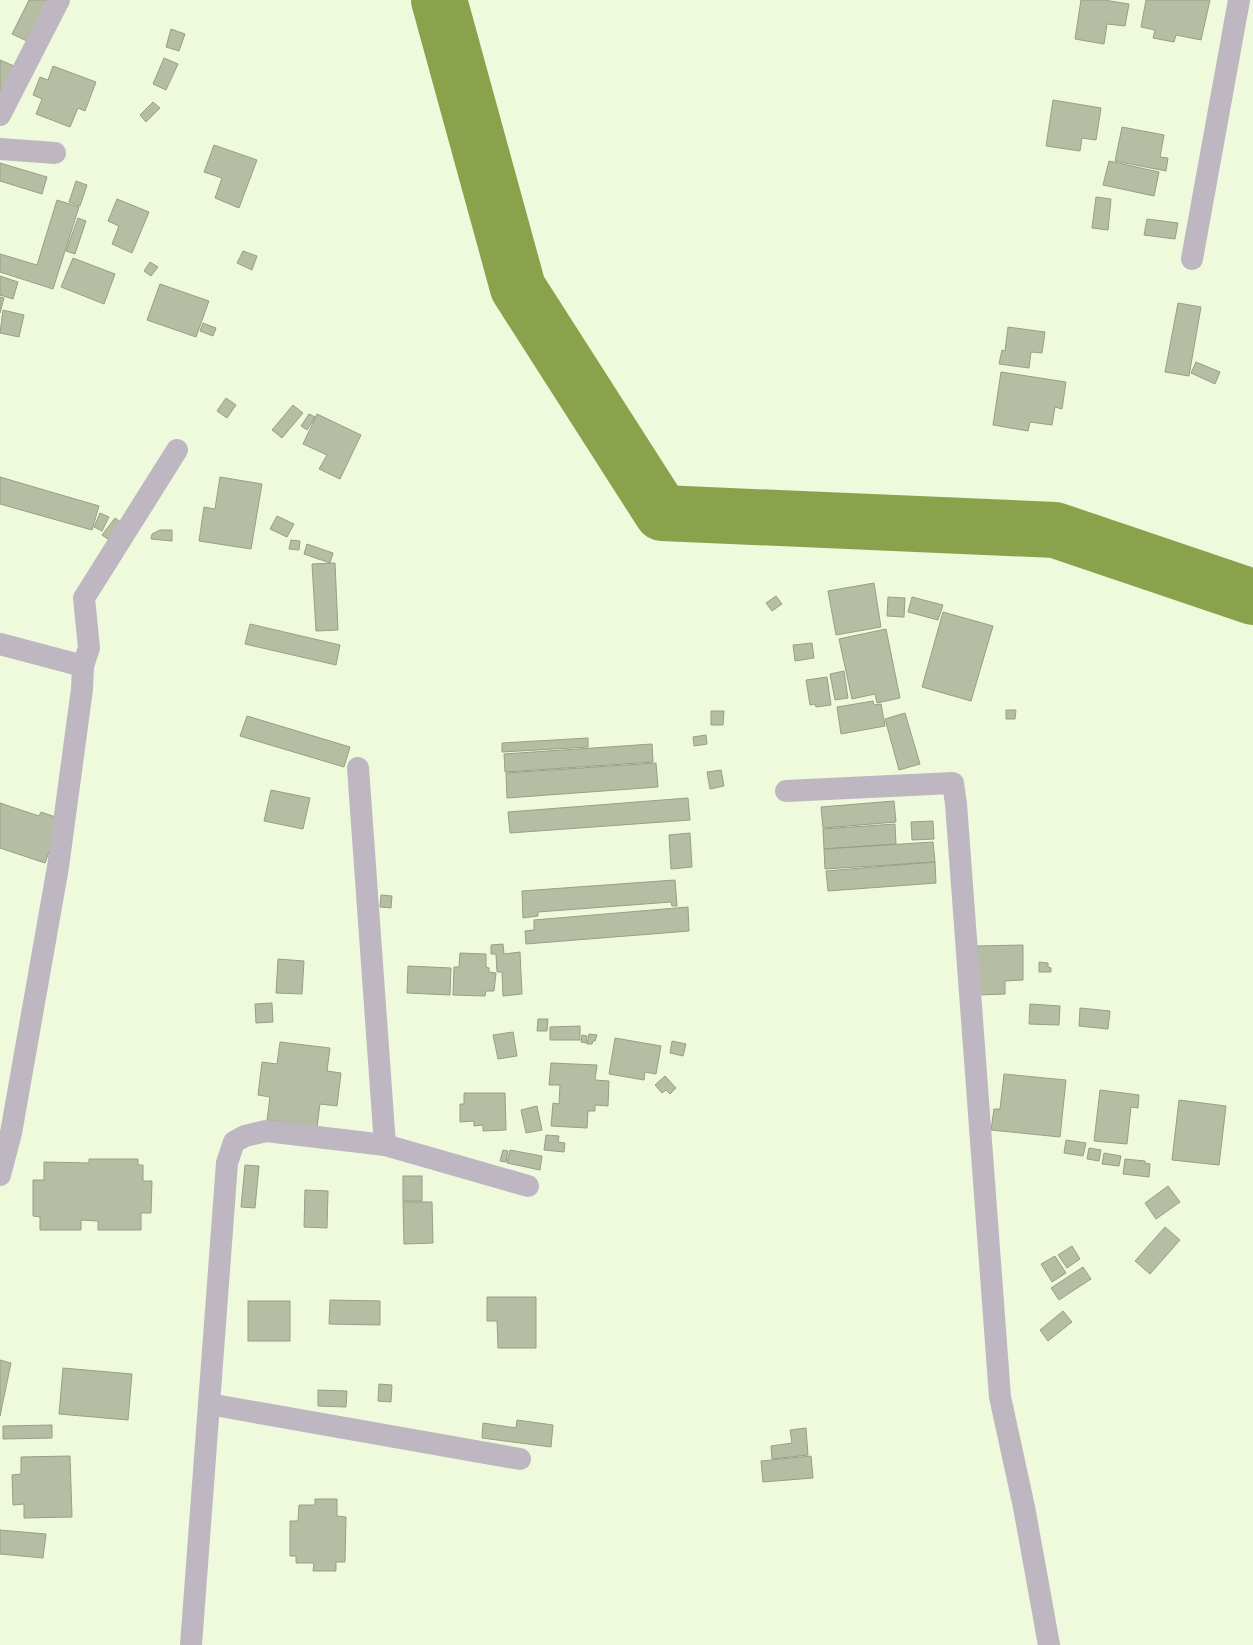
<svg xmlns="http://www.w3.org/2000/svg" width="1253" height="1645" font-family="Quicksand,sans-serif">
  <rect width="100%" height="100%" fill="#eff9dc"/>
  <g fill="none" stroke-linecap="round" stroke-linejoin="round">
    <path stroke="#8ba24d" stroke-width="56" d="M439,0L518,288L662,513L1055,530L1253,597"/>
  </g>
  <g fill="#b5bea2" stroke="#97a084">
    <path d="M29,0H50L29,42L12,34Z"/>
    <path d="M1081,0H1104L1129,4L1125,26L1107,24L1104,44L1075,39Z"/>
    <path d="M1146,0H1210L1201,40L1176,35L1174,42L1153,38L1155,30L1141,27Z"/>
    <path d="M171,29L185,34L179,51L166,47Z"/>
    <path d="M164,58L178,64L166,90L153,84Z"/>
    <path d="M0,60L14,66L0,93Z"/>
    <path d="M53,66L96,82L85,111L78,108L70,127L36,114L42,99L33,95L40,77L48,80Z"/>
    <path d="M1053,100L1101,108L1096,140L1082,138L1080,151L1046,146Z"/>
    <path d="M153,102L160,108L146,122L140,115Z"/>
    <path d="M1122,127L1164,135L1160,157L1168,158L1166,171L1115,161Z"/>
    <path d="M214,145L257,160L239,208L215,198L222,178L204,172Z"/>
    <path d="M1109,161L1159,172L1154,196L1103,185Z"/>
    <path d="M0,163L47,177L42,194L0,181Z"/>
    <path d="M76,181L87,185L80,206L69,202Z"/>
    <path d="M1096,197L1111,199L1108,230L1092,228Z"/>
    <path d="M117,199L149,212L132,253L112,244L119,226L108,221Z"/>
    <path d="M57,200L79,207L53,289L0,272V254L37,265Z"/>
    <path d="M78,218L86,221L75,254L66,251Z"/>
    <path d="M1147,219L1178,223L1175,239L1144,235Z"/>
    <path d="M243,251L257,256L252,270L237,263Z"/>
    <path d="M73,258L115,274L104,304L61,287Z"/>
    <path d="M150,262L158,267L151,276L144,271Z"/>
    <path d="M0,276L18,282L13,299L0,295Z"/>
    <path d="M160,284L209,301L196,337L147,320Z"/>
    <path d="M0,297L4,298L0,313Z"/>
    <path d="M1178,303L1201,307L1189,376L1165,372Z"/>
    <path d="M3,310L24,315L19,337L0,333Z"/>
    <path d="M203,323L216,328L213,336L200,331Z"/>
    <path d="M1008,327L1045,332L1042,353L1031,352L1029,368L999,364L1002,350L1005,351Z"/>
    <path d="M1196,362L1220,372L1215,384L1191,373Z"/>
    <path d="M1001,372L1066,382L1062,409L1055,407L1052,425L1030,422L1028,431L993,425Z"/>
    <path d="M226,398L236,405L227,418L217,411Z"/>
    <path d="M293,405L303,413L282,438L272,430Z"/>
    <path d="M309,414L315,417L307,430L301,426Z"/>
    <path d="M317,414L361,435L340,479L319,469L327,455L303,444Z"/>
    <path d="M0,477L99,506L92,530L0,504Z"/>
    <path d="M220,477L262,484L251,549L199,541L204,507L215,509Z"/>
    <path d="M100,513L109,517L102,531L94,527Z"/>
    <path d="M277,516L294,524L287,537L270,529Z"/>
    <path d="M115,518L122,523L109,540L102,535Z"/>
    <path d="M160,530H172V541L151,539L152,534Z"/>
    <path d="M291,540L300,541L299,550L289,549Z"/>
    <path d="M307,544L333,553L330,563L304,554Z"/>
    <path d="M335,563L338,630L316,631L312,564Z"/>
    <path d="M874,583L881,627L836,635L828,591Z"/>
    <path d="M776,596L782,604L772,611L766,603Z"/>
    <path d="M888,597L905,598L904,617L887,616Z"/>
    <path d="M912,597L943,605L938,620L908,612Z"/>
    <path d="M943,612L993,626L971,701L922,687Z"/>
    <path d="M250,624L340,645L336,665L245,644Z"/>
    <path d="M886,629L900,698L877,703L875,694L852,699L839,639Z"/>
    <path d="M812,643L814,658L795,661L793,645Z"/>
    <path d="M844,671L848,698L835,700L830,674Z"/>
    <path d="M827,677L831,705L816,707L815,704L810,705L806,680Z"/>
    <path d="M873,701L874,705L881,704L885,726L841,734L837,707Z"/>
    <path d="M1006,710H1016L1015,719H1006Z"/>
    <path d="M711,711H724L723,725H711Z"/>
    <path d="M905,713L920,764L899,770L885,719Z"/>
    <path d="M247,716L350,747L344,767L240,736Z"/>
    <path d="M706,735L707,744L694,746L693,737Z"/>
    <path d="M588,738V747L502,752V743Z"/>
    <path d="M652,744L653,762L505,772L504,754Z"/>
    <path d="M656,763L658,787L507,798L506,773Z"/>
    <path d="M721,770L724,786L710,789L707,772Z"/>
    <path d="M271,790L310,798L303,829L264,821Z"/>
    <path d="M688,798L690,820L510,833L508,812Z"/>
    <path d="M894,801L896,822L823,828L821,807Z"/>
    <path d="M0,803L39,816L41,812L61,819L45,863L0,848Z"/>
    <path d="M933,821L934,839L912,840L911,822Z"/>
    <path d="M895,824L896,844L824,849L823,829Z"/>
    <path d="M690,833L692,867L671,869L669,835Z"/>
    <path d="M933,842L935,862L825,869L824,849Z"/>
    <path d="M935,862L936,883L828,891L826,871Z"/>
    <path d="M675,880L677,906H672L671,902L538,912V916L523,918L522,891Z"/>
    <path d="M381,895L392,896L391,908L380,907Z"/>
    <path d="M688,907L689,931L526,944L525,931L534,930V920Z"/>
    <path d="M503,944L504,954L520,952L522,994L503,996L502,972H497L496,954H491V945Z"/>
    <path d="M1023,945V980L1005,981V994L977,995L976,946Z"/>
    <path d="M460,953L486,954V967L489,968V972L496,973L494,991H486L485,996L453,995L454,967H459Z"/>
    <path d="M278,959L304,961L302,994L276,993Z"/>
    <path d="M1039,962L1048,963V967L1051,968V972H1039Z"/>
    <path d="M408,966L451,968L450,995L407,993Z"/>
    <path d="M272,1003L273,1022L256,1023L255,1004Z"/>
    <path d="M1030,1004L1060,1006L1059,1025L1029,1024Z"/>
    <path d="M1080,1008L1110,1011L1108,1029L1079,1026Z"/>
    <path d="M538,1019H548L547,1031H537Z"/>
    <path d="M580,1026V1040H550V1027Z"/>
    <path d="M513,1032L517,1056L498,1059L493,1035Z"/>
    <path d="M589,1034L597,1035L595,1041H593L592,1044H587Z"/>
    <path d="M582,1035L587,1036L586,1043L581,1042Z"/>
    <path d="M615,1038L661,1046L656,1074L645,1072L644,1080L609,1074Z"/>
    <path d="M672,1041L686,1044L683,1056L670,1053Z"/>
    <path d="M280,1042L330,1048L327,1071L341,1073L337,1106L320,1104L317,1127L267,1120L270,1097L258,1095L262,1062L277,1064Z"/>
    <path d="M551,1063L597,1065L595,1080L609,1081L608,1106L595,1105V1111H588L587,1128L551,1126L553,1103L559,1104L560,1085H549Z"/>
    <path d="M1004,1074L1066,1080L1060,1137L991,1130L994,1109H1000Z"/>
    <path d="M665,1076L676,1088L670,1094L666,1090L662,1093L655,1085Z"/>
    <path d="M1100,1090L1139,1095L1138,1108L1131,1107L1127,1144L1094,1141Z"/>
    <path d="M464,1093H505L506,1130L483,1131V1125L474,1126V1121L460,1122V1104H464Z"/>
    <path d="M1179,1100L1226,1106L1219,1165L1172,1160Z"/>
    <path d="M537,1106L542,1130L526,1133L521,1110Z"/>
    <path d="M546,1135L559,1136L558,1142L565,1143L564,1152L544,1150Z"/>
    <path d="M1066,1140L1086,1143L1083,1156L1064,1153Z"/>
    <path d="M1089,1148L1101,1150L1099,1161L1087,1159Z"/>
    <path d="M503,1150L508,1151L506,1162L500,1161Z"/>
    <path d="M510,1150L542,1156L540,1170L507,1163Z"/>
    <path d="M1104,1153L1121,1156L1119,1166L1102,1164Z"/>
    <path d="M89,1159H138V1165H143V1181H152L151,1213H141V1230H98V1221L81,1220V1230H40V1217L33,1216V1180H44V1162L89,1163Z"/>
    <path d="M1125,1159L1145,1161V1163L1150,1164L1149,1177L1123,1174Z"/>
    <path d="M245,1165L259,1166L255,1208L241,1207Z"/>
    <rect x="403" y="1176" width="19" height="25"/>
    <path d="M1168,1186L1180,1202L1156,1219L1145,1203Z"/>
    <path d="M305,1190L328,1191L327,1228L304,1227Z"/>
    <path d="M403,1202H432L433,1243L404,1244Z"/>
    <path d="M1165,1227L1180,1240L1150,1274L1135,1261Z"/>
    <path d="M1072,1246L1080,1259L1067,1268L1058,1255Z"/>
    <path d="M1055,1256L1066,1273L1052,1282L1041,1264Z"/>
    <path d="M1083,1267L1091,1279L1059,1300L1051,1288Z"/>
    <path d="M487,1297H536V1348H498L497,1321H487Z"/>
    <path d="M330,1300L380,1301V1325L329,1324Z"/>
    <rect x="248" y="1301" width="42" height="40"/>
    <path d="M1063,1311L1072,1322L1048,1341L1040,1330Z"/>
    <path d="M0,1360L11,1363L0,1416Z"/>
    <path d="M63,1368L132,1374L128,1420L59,1414Z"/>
    <path d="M379,1384L392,1385L391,1402L378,1401Z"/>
    <path d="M318,1390L347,1391L346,1407L318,1406Z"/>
    <path d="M517,1420L553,1425L551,1447L482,1438L483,1423L516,1428Z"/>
    <path d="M52,1425V1438L3,1439V1426Z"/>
    <path d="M806,1428L808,1455L772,1459L771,1446L792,1443L790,1430Z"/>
    <path d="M70,1456L72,1517L24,1518V1504L13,1505L12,1475L21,1474V1457Z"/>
    <path d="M811,1456L813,1478L763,1482L761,1461Z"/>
    <path d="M315,1499H337V1516L346,1517L345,1562H336V1571H313L314,1563H296V1556H290V1521H298L299,1505H315Z"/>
    <path d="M0,1530L46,1534L43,1558L0,1554Z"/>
  </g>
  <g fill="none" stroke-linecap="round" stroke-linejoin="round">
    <g stroke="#beb6c1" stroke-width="22">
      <path d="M0,115L59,0"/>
      <path d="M0,149L55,153"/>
      <path d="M1192,259L1239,0"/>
      <path d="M0,644L83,666"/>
      <path d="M358,768L385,1145"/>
      <path d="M786,791L953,783L956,804L1000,1397L1024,1507L1049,1645"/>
      <path d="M0,1175L11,1133L58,867L82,689L83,666L89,648L84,598L177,450"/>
      <path d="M209,1404L520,1459"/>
      <path d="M191,1645L227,1163L234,1142L245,1136L266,1131L385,1145L528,1186"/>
    </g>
  </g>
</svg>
